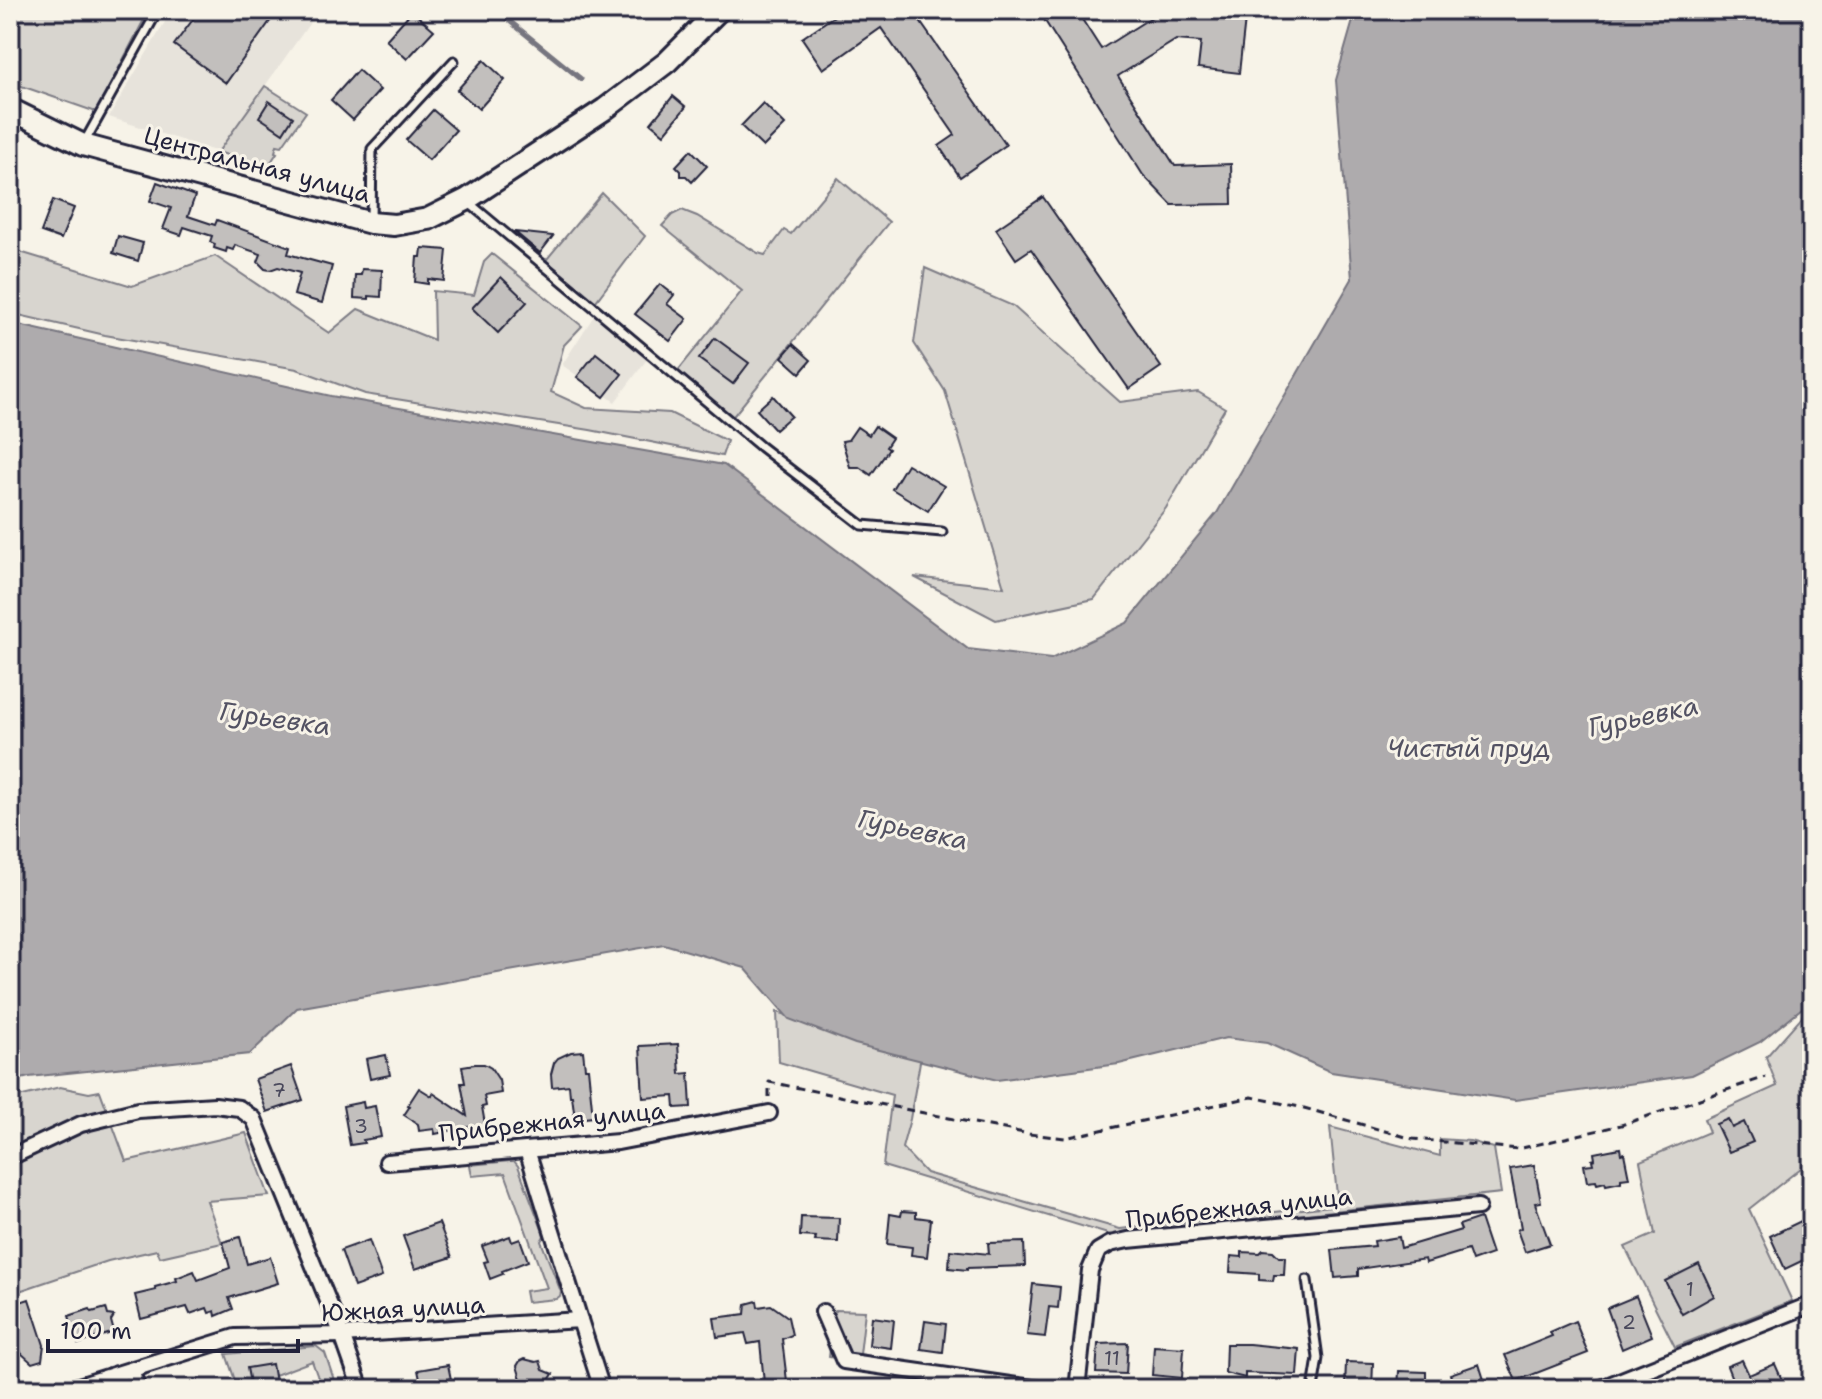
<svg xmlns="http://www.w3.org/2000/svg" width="1822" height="1399" font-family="'Shantell Sans',sans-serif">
  <rect width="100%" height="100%" fill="#f7f3e8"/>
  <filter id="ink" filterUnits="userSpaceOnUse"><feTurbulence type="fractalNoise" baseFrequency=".0125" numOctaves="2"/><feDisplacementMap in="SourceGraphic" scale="16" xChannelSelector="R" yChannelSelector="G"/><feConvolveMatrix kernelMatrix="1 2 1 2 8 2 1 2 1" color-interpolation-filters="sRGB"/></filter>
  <g filter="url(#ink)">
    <g fill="#e7e3db">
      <path d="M172,10H319L218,152L109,117Z"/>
      <path d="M595,314L651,354L615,402L562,365Z"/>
    </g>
    <g fill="#d8d5cf" stroke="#7d7c85" stroke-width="2">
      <path d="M10,10H149L96,112L10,82Z"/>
      <path d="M265,86L306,112L282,146L277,145L275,152L277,153L267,168L218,152Z"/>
      <path d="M838,178L889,222L731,419L676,373L742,291L662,226L672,215L682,210L697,216L758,253L765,255L784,230L791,234Z"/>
      <path d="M602,193L645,236L593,305L542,265Z"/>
      <path d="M10,249L132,286L215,256L329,333L358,309L434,340L433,291L474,295L484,262L492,254L582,326L564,345L551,392L586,408L670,413L727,441L722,456L590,430L365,394L297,369L105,335L10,313Z"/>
      <path d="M925,268L1013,306L1120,402L1198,392L1225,408L1166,508L1094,599L996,620L914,577L1004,587L945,391L914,343Z"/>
      <path d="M1812,1005V1178L1806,1164L1749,1209L1792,1301L1675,1347L1625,1247L1655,1234L1640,1161L1709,1132L1704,1119L1777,1086L1766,1057Z"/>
      <path d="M777,1012L860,1037L922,1050L910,1119L902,1148L926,1173L1120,1229L1338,1205L1330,1127L1440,1156V1139L1470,1141L1494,1148L1501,1193L1111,1235L883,1166L892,1095L779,1062Z"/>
      <path d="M60,1087L89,1093L100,1091L126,1161L246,1133L269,1196L207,1201L222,1243L160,1257L157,1250L108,1261L10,1294V1099Z"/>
      <path d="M510,1161H514L518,1166L543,1232L544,1236L541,1241L561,1292L560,1296L556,1299L527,1302L525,1291L547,1288L505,1173L472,1176L470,1165Z"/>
      <path d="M835,1310L865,1311L859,1363L829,1357Z"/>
      <path d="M316,1346L325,1353L337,1389H322L312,1361L238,1389L226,1354Z"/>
    </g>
    <path fill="#aeabad" stroke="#76747f" stroke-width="2" d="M1356,10H1812V45L1808,90L1812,93V1000L1760,1042L1692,1075L1515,1100L1331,1072L1267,1043L1226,1038L1119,1064L997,1080L855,1044L789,1019L745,968L664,944L297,1008L250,1054L29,1077L10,1082V323L331,396L724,465L968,649L1051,659L1127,623L1217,513L1352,279L1336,80Z"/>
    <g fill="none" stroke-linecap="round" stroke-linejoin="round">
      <path stroke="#76747f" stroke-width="5" d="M496,10L581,79"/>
    </g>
    <g fill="#c2bfbd" stroke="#22223b" stroke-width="2">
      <path d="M200,10H278L226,83L174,45Z"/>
      <path d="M843,10H912L1006,145L960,177L939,146L955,135L881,28L823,69L802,38Z"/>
      <path d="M1038,10H1076L1101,49L1163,10L1205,12V10H1246L1239,73L1198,68L1201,42L1176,40L1118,76L1175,166L1231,164L1232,204L1172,205L1143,175Z"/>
      <path d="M412,11L434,30L407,59L386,40Z"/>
      <path d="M484,60L505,80L479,109L457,90Z"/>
      <path d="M358,70L380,90L353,120L331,100Z"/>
      <path d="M673,96L686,107L664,134L651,123Z"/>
      <path d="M269,101L293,117L283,133L259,117Z"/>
      <path d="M763,103L785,125L763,147L741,126Z"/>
      <path d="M433,110L456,130L429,160L406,140Z"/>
      <path d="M691,150L707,166L692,182L686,176H681V171L676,166Z"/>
      <path d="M157,182L195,196L188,216L215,225L217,220L290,247L288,254L332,266L322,303L294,295L300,273L278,267L270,270L265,269L258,262L261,254L235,245L233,250L227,248L226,252L214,248L215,244L210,242L212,236L184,227L181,235L163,229L171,208L150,201Z"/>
      <path d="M1043,197L1161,367L1129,389L1031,249L1016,259L996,229Z"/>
      <path d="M53,200L74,208L61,239L41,232Z"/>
      <path d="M515,232L553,236L540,253Z"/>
      <path d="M118,236L143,243L138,261L113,253Z"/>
      <path d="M422,248L447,250L444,281L428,279V284L415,282L417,257H421Z"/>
      <path d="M362,269L382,270L381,297L369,296V299L354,298L355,275H361Z"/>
      <path d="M501,277L527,302L498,333L472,308Z"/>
      <path d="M660,284L674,295L667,304L687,319L670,341L635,314Z"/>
      <path d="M715,338L749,363L733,384L699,359Z"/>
      <path d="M793,344L811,360L800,373L782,357Z"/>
      <path d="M596,353L622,374L604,397L577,377Z"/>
      <path d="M773,396L791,416L775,430L757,410Z"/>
      <path d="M875,426L892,438L886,447L889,449L871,475L859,467H850L842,441L848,440L857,427L869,435Z"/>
      <path d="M907,464L944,486L928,511L892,489Z"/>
      <path d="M678,1044L680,1074L689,1073L691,1107L675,1108L674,1096L643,1098L640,1046Z"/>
      <path d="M583,1051L585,1068H588L593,1117L575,1119L572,1096H570L569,1085L552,1087L551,1074L554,1063L558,1058L571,1052Z"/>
      <path d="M386,1055L390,1075L370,1079L366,1059Z"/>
      <path d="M475,1064H484L491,1068L499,1080L501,1093L484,1096L486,1106L482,1107L486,1130L470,1132L469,1127L435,1134L434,1129L419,1131L418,1124L404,1115L410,1106L408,1105L419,1088L432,1096L433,1093L467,1116L461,1083H465L462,1066Z"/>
      <path d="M291,1066L303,1100L267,1112L255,1079Z"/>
      <path d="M363,1102L364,1108L375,1106L381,1137L363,1140L364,1143L350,1145L343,1106Z"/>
      <path d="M1728,1119L1732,1128L1744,1122L1753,1142L1729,1152L1716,1124Z"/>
      <path d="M1620,1148L1621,1154L1624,1153L1629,1178L1621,1179V1182L1606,1185L1605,1182L1597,1184L1596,1181L1587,1182L1584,1165L1593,1164L1592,1160L1595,1159L1594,1153Z"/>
      <path d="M1534,1165L1541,1202L1535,1203L1550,1244L1525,1252L1517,1230L1521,1228L1510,1169Z"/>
      <path d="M902,1211L916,1212V1217L931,1219L927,1257L911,1255L912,1247L887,1244L890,1214L901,1216Z"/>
      <path d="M801,1217L839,1218L838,1242L815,1241L816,1237L800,1236Z"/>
      <path d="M1480,1218L1492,1254L1472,1261L1468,1250L1426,1263L1425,1259L1358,1269V1276L1335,1278L1332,1250L1375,1246L1374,1241L1399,1237L1401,1248L1461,1230L1459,1225Z"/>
      <path d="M1803,1220L1812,1238V1256L1785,1269L1770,1236Z"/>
      <path d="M439,1223L452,1257L415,1269L403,1236Z"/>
      <path d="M510,1236L512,1242L520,1239L528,1261L502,1271L503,1274L490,1279L484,1262L488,1261L482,1246Z"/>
      <path d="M240,1237L247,1264L270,1257L278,1283L229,1298L233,1309L216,1316L215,1311L209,1313L207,1308L190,1314L187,1307L141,1319L135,1295L156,1290L155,1287L177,1281L176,1278L194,1271L198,1280L230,1268L223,1242Z"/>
      <path d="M369,1240L382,1277L354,1287L341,1250Z"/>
      <path d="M1024,1242L1025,1266L967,1268V1270L949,1268L950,1250L989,1254L988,1243Z"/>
      <path d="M1263,1250L1273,1251L1279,1257H1285L1284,1275H1274L1273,1281L1259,1280V1274L1230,1272L1231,1256L1242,1257V1252L1260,1253Z"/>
      <path d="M1699,1264L1714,1296L1682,1314L1665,1281Z"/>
      <path d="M1033,1284L1060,1287L1058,1308L1049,1307L1045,1337L1027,1335Z"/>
      <path d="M1636,1296L1652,1336L1622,1349L1607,1308Z"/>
      <path d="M29,1299L44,1345L42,1360L32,1363L21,1353L13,1331L10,1333V1314L20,1310L17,1303Z"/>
      <path d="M757,1301L758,1307L771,1305L788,1317L792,1335L782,1339L787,1381L764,1383L760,1342L748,1344L745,1333L717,1337L714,1318L745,1314L746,1304Z"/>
      <path d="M106,1308L108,1315L114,1316L111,1321L114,1332L78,1344L69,1316L90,1309L92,1312Z"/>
      <path d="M872,1317L894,1320L891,1348L869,1345Z"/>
      <path d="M925,1321L946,1324L943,1352L921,1349Z"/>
      <path d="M1575,1321L1588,1353L1516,1381L1505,1355L1552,1336L1550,1332Z"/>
      <path d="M1128,1343L1126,1374L1096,1373L1098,1344Z"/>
      <path d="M1226,1344H1249L1299,1349L1297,1375L1245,1373V1378L1225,1373Z"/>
      <path d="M1154,1346L1184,1348L1182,1378L1152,1375Z"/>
      <path d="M524,1359L536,1362L540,1361L543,1370L553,1374L548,1382L550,1389H524L517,1366L520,1361Z"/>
      <path d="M1742,1360L1749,1375L1775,1364L1786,1389H1736L1727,1366Z"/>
      <path d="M1346,1362L1373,1363L1372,1389H1345Z"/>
      <path d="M272,1364L276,1389H258L256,1382L250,1383L247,1368Z"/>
      <path d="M1479,1364L1487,1389H1455L1450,1374Z"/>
      <path d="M448,1365L453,1389H422L418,1370Z"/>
      <path d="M1399,1371L1426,1372V1389H1398Z"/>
    </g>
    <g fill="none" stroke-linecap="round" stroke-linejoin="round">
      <defs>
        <g id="lane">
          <path d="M84,143L158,10"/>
          <path d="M468,202L761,447L862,525L942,532"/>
          <path d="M371,221L372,149L454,61"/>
          <path d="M1307,1280L1318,1358L1313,1389"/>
        </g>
        <g id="street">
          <path d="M527,1150L580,1320"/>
          <path d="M10,1154H17L81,1124L138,1110L215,1105L239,1108L254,1119L342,1335L361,1389"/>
          <path d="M387,1162L618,1142L769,1113"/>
          <path d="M823,1312L844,1361L1039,1389"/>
          <path d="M131,1370L138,1389"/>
          <path d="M69,1389L235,1337L342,1335L580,1320L602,1389"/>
          <path d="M1077,1389L1090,1270L1098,1251L1110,1244L1128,1240L1478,1207"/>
          <path d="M1599,1389L1812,1304"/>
        </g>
        <path id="secondary" d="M10,109L83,145L371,223L394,225L428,219L466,200L605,109L667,62L719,10"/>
      </defs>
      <use href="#lane" stroke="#22223b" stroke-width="13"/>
      <use href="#street" stroke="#22223b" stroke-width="20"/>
      <use href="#secondary" stroke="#22223b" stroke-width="26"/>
      <path stroke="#22223b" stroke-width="3" stroke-dasharray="8 6" stroke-linecap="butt" d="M769,1097V1082L1029,1134L1065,1138L1252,1097L1304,1108L1413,1139L1518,1149L1621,1125L1766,1077"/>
      <use href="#lane" stroke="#f7f3e8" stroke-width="7"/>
      <use href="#street" stroke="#f7f3e8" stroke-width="14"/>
      <use href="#secondary" stroke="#f7f3e8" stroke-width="20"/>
    </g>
  </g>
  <g text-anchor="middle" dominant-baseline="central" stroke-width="6" stroke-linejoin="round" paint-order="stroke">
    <g font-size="20" fill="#4a495c">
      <text x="279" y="1090">7</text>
      <text x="361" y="1126">3</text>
      <text x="1690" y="1289">1</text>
      <text x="1629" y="1322">2</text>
      <text x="1112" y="1358">11</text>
    </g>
    <g font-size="24" fill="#22223b" stroke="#f7f3e8">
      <text transform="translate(257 165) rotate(15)">Центральная улица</text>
      <text transform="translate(552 1122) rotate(-6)">Прибрежная улица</text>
      <text transform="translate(1239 1208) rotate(-6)">Прибрежная улица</text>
      <text transform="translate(403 1309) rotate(-3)">Южная улица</text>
    </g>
    <g font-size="26" font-style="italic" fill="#535263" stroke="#f7f3e8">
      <text transform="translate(1643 716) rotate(-12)">Гурьевка</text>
      <text transform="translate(275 718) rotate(8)">Гурьевка</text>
      <text x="1469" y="747">Чистый пруд</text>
      <text transform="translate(913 829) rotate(12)">Гурьевка</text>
    </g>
  </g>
  <rect width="1822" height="1399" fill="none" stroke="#f7f3e8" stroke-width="40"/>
  <rect x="20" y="20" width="1782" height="1359" fill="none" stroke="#22223b" stroke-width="3" filter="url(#ink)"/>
  <path d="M48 1339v12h250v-12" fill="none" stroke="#22223b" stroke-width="4"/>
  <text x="60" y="1339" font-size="24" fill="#22223b" stroke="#f7f3e8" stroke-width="6" paint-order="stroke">100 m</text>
</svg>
